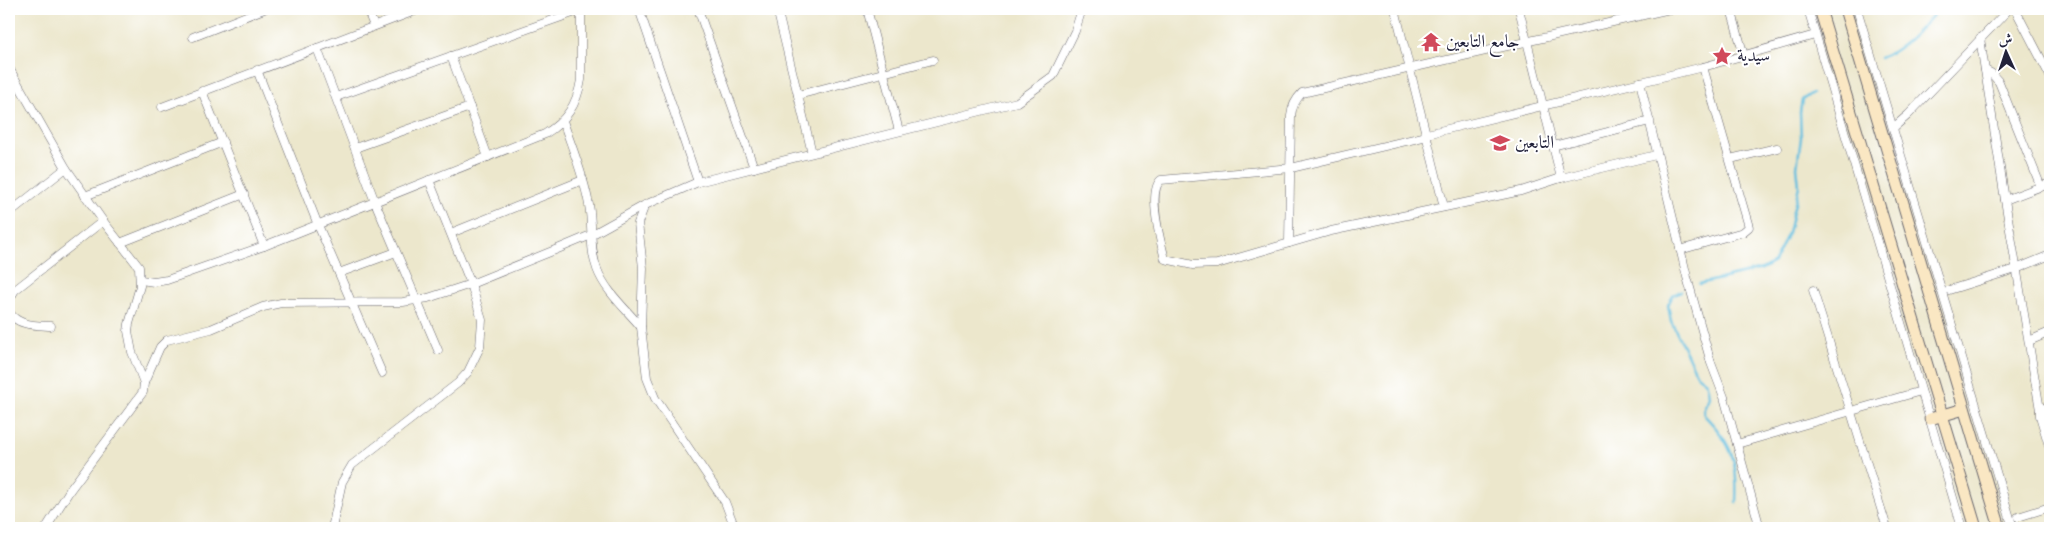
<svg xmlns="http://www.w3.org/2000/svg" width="2059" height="537" font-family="Vollkorn,Amiri,serif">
  <rect width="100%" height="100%" fill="#fff"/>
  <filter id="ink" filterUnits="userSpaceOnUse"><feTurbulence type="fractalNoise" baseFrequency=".02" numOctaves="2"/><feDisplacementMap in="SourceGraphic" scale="10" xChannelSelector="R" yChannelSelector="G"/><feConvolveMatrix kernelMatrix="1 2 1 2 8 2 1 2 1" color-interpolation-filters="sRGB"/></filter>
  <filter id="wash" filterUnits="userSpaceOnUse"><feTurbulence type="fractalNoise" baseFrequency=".0096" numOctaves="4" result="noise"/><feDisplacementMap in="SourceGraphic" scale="20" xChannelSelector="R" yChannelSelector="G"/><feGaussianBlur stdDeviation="1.12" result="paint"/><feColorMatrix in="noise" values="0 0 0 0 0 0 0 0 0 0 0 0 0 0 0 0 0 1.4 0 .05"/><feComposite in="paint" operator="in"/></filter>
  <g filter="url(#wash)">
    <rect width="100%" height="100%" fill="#ece7cc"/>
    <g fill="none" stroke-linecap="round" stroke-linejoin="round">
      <g stroke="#61bedf" stroke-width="2.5">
        <path d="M1880,58C1905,48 1921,28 1939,9"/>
        <path d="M1699,284L1762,269L1774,262L1788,233L1799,186L1797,167L1801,138L1800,112L1802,100L1812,93"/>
        <path d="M1681,291L1673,295L1668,305L1671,321L1697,375L1706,382L1708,389L1709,397L1704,408V415C1733,444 1738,462 1736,503"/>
      </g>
    </g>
  </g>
  <g filter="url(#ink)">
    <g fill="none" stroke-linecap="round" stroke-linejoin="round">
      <defs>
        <g id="street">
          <path d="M367,9L374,26"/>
          <path d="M639,9L698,182"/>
          <path d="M698,9L754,168"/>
          <path d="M777,9L812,153"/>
          <path d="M867,9L899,131"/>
          <path d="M1395,9L1444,207"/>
          <path d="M1519,9L1561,178"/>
          <path d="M1731,9L1744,56"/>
          <path d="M1808,9L1962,528"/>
          <path d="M1857,9L2013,528"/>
          <path d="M2015,9L2050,76"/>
          <path d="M193,37L264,9"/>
          <path d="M1980,38L2005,200L2040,410V416L2050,449"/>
          <path d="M317,48L375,202L438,350"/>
          <path d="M451,56L488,157"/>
          <path d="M9,68L66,168L103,221L139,267L140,286L129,324L128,331L132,352L144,383L143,392L70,490L46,528"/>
          <path d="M257,70L318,225L382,373"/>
          <path d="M1985,70L1991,73L1999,82L2041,187"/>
          <path d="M1640,82L1687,277L1711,363L1724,397L1760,528"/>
          <path d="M202,91L264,246"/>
          <path d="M798,95L933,60"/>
          <path d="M336,97L581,10"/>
          <path d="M162,107L420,9"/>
          <path d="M563,121C572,148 584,176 589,205C593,226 589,248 597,269C605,291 626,309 641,327"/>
          <path d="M1893,128L1908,115L2009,9"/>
          <path d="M1427,134L1703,67L1815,35"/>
          <path d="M1427,136L1291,168L1161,180C1147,191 1161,244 1165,259L1193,265L1217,264L1331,231L1521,191L1561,178L1656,155"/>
          <path d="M1553,146L1650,121"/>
          <path d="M355,148L470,107"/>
          <path d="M1730,159L1777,148"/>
          <path d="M85,196L223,142"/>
          <path d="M2005,200L2050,183"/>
          <path d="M645,205L638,223L643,268L641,327L647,378L655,398L725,502L735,528"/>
          <path d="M9,213L66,168"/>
          <path d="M451,233L583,180"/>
          <path d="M120,243L244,194"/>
          <path d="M1289,243L1291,116C1292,106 1295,100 1302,93L1670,9"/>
          <path d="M1680,250L1743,232L1749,227L1703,67"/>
          <path d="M339,273L396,252"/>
          <path d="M141,280L154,282L167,280L264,246L545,134C566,121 577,105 581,80V9"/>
          <path d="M1813,290L1887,528"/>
          <path d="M1949,290L2016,269L2050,255"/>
          <path d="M9,300L15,290L103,221"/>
          <path d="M9,312C18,326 35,325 51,326"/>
          <path d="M2029,341L2050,332"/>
          <path d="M144,383L160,347L167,340L211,329L263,307L281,303L403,302L428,298L471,284L560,248L591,235L645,205L698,182L1017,102L1053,76L1075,31L1082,9"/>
          <path d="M2040,410L2050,406"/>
          <path d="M1737,444L1921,391"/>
          <path d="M2018,517L2050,507"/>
          <path d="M332,528L342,482L352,465L458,383L468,372L480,347L482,320L471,284L429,180"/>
        </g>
        <g id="secondary">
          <path d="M1820,9L1976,528"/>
          <path d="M1845,9L2000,528"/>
          <path d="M1930,419L1964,409"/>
        </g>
      </defs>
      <use href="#street" stroke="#69676e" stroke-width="9"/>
      <use href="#secondary" stroke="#69676e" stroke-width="13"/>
      <use href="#street" stroke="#fff" stroke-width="8"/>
      <use href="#secondary" stroke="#fae7c3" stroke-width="11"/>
    </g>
  </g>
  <defs>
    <symbol id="temple-bare" viewBox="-9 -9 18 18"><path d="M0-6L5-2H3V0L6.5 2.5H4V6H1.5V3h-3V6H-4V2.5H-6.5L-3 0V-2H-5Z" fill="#d1495b" stroke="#fff" stroke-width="2.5" paint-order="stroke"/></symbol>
    <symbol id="sight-bare" viewBox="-9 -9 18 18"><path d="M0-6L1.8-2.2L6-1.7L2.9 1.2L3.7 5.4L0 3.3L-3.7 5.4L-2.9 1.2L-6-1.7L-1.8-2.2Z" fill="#d1495b" stroke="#fff" stroke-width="2.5" paint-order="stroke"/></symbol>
    <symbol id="school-bare" viewBox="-9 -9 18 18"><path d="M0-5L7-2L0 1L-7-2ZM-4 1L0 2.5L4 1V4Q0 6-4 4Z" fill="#d1495b" stroke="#fff" stroke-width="2.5" paint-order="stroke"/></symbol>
  </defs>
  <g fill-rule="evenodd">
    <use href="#temple-bare" x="1417" y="28" width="28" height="28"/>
    <use href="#sight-bare" x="1708" y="42" width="28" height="28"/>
    <use href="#school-bare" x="1486" y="129" width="28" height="28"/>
  </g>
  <g text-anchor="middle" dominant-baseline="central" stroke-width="4" stroke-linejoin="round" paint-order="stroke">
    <g font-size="18" fill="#22223b" stroke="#fff" text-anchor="start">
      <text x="1446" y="42">جامع التابعين</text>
      <text x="1737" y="56">سيدية</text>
      <text x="1515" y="143">التابعين</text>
    </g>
  </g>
  <rect width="2059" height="537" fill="none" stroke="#fff" stroke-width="30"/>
  <g transform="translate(2006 52) rotate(357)" stroke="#ffffff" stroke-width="4" paint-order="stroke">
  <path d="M0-4L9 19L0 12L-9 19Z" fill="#22223b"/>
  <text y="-8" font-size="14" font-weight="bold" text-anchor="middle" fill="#22223b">ش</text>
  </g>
</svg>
